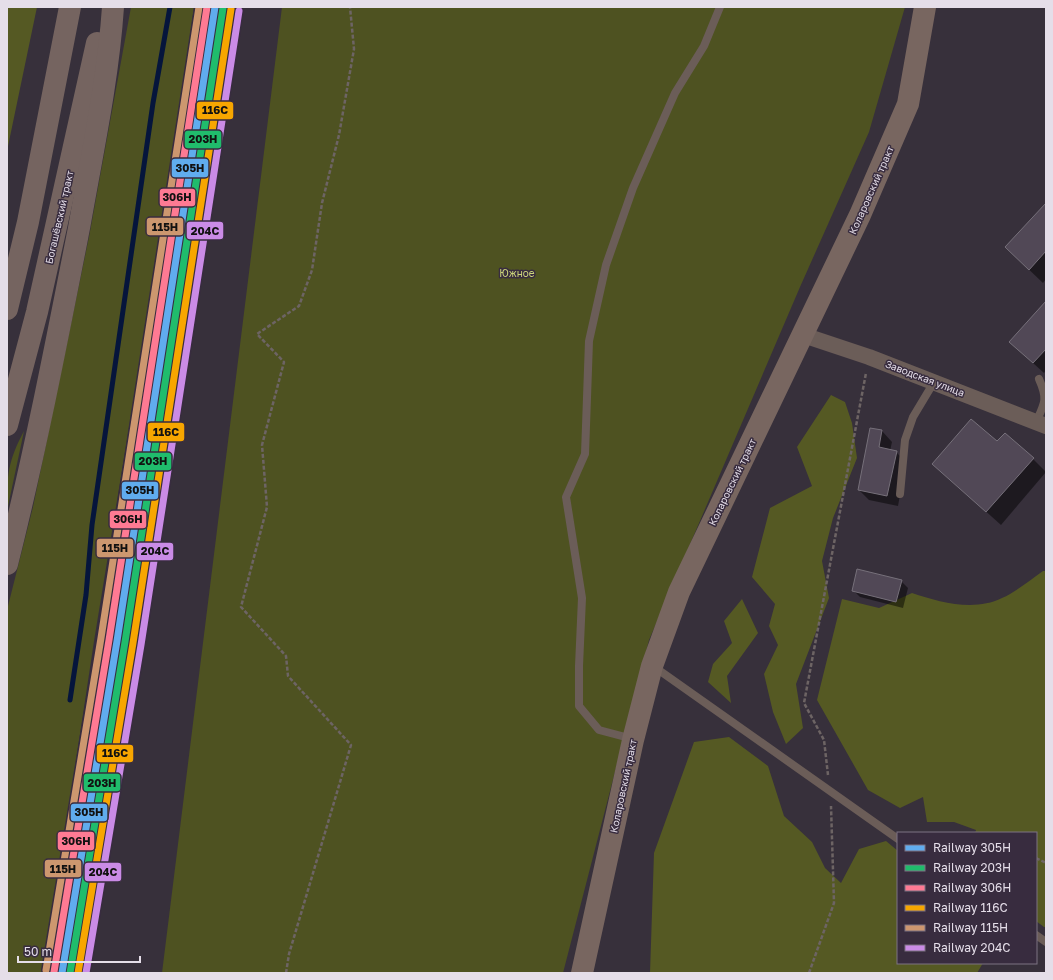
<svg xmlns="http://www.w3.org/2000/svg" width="1053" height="980" font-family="'Golos Text',sans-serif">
  <rect width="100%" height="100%" fill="#37303b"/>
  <g fill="#4e5221">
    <path d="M131,7H194L170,177L94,641L44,973H7V610L33,507L89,237Z"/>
    <path d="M282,7H905L869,132L800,287L649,640L563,973H162Z"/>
    <path d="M24,431L7,511C7,476 7,463 24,431Z"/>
  </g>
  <g fill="#555923">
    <path d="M7,7H37L7,151Z"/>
    <path d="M831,395L845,402L852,423L857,458L833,518L822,561L829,598L796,684L803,728L786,744L773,712L764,674L778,645L769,626L775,604L752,577L770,508L812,486L797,447Z"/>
    <path d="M1043,571H1046V927H1044L1036,921V833H975L976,830L954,822H927L923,797L900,808L868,790L817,700L842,599L879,608L912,593C939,602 974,612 1002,598C1016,592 1030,580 1043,571Z"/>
    <path d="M742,599L758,633L727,676L731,703L708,682L713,664L732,643L724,621Z"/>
    <path d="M729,737L768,766L784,816L812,842L825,868L841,883L859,849L886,841L898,851V963H983L977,973H650L654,853L694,742Z"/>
  </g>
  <g fill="#0007">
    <path d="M1046,204V279L1043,283L1020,261Z"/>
    <path d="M1046,303V370L1044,373L1021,352Z"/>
    <path d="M882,431L892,442L890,451L896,452L906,462L898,506L869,500L859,490Z"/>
    <path d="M997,443L1033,459L1046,472L1001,525L933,464Z"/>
    <path d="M901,581L908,588L903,608L860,597L853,590Z"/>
  </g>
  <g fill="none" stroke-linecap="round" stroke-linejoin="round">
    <path stroke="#05153c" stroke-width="5" d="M70,700L86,595L92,525L153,103L170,7"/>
  </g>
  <g fill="#514856" stroke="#76707a">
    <path d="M1046,203V251L1029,270L1005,247Z"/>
    <path d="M1046,301V349L1033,363L1009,342Z"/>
    <path d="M971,419L997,441L1005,433L1034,458L986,512L932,464Z"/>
    <path d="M870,428L882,430L879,447L897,451L887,496L858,490Z"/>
    <path d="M857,569L902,580L896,602L852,591Z"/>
  </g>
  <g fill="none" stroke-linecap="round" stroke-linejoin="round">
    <g stroke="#6d6464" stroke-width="2.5" stroke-dasharray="4 2" stroke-linecap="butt">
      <path d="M828,775L824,740L804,703L866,373"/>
      <path d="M1036,858L1046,863"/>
      <path d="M84,973L140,641L190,300L235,7"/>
      <path d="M286,973L289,954L351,745L288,676L286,656L241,607L267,507L262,445L284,362L257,334L299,306L312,270L322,203L339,135L354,49L350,7"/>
      <path d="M809,973L834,903L831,806"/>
    </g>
    <g stroke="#6b5d58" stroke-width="8">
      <path d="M1036,422C1045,403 1048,399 1039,379"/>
      <path d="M900,494L905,440L913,417L934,382"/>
      <path d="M653,666L898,839"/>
      <path d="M633,739L599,730L579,706V666L582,598L566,497L585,454L589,341L606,265L633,188L675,93L704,46L720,7"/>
      <path d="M1036,935L1046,942"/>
    </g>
    <path stroke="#6b5d58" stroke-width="16" d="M803,335L869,357L1046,426"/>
    <path stroke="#786660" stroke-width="22" d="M582,973L633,740L652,666L679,592L860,215L908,104L925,7"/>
    <g stroke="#756460" stroke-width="22">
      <path d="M7,309L28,222L70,7"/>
      <path d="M7,425L37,312L97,43"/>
      <path d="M7,564C35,453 57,340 79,228C92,154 108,81 113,7"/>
    </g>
    <defs>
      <path id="rail-1" d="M62,973L117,641L215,7"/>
      <path id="rail-2" d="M70,973L125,642L223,8"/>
      <path id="rail-3" d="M54,972L109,640L207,7"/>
      <path id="rail-4" d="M78,973L133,643L231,9"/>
      <path id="rail-5" d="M46,970L101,638L199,7"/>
      <path id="rail-6" d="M86,973L141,645L239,11"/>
    </defs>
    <use href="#rail-1" stroke="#382c3f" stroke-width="10"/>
    <use href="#rail-2" stroke="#382c3f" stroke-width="10"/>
    <use href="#rail-3" stroke="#382c3f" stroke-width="10"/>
    <use href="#rail-4" stroke="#382c3f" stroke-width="10"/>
    <use href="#rail-5" stroke="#382c3f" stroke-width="10"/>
    <use href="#rail-6" stroke="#382c3f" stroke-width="10"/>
    <use href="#rail-1" stroke="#60acee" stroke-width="7"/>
    <use href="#rail-2" stroke="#20bc6c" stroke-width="7"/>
    <use href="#rail-3" stroke="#fe7a93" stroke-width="7"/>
    <use href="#rail-4" stroke="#f7a600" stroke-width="7"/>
    <use href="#rail-5" stroke="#cd976f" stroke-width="7"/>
    <use href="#rail-6" stroke="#ca8be6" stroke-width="7"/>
  </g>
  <g text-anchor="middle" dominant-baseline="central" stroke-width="3" stroke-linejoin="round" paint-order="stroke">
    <g font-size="10" fill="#e5dee9" stroke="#382c3f">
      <text transform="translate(871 190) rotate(-66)">Коларовский тракт</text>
      <text transform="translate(59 217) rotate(-77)">Богашёвский тракт</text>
      <text transform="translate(925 378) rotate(21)">Заводская улица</text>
      <text transform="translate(732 482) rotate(-64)">Коларовский тракт</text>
      <text transform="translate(623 786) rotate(-78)">Коларовский тракт</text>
    </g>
    <g font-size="10" fill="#cbd479" stroke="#382c3f">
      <text x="517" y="273">Южное</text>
    </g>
  </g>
  <g stroke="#382c3f" stroke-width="1.5">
    <rect x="196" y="101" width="38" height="19" rx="4" fill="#f7a600"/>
    <rect x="184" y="130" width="38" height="19" rx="4" fill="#20bc6c"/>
    <rect x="171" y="158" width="38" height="20" rx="4" fill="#60acee"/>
    <rect x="159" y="188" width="37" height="19" rx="4" fill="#fe7a93"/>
    <rect x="146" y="217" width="38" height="19" rx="4" fill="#cd976f"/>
    <rect x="186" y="221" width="38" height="19" rx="4" fill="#ca8be6"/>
    <rect x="147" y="422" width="38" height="20" rx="4" fill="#f7a600"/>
    <rect x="134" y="452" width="38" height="19" rx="4" fill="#20bc6c"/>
    <rect x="121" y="481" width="38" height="19" rx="4" fill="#60acee"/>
    <rect x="109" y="510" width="38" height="19" rx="4" fill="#fe7a93"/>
    <rect x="96" y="538" width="38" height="20" rx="4" fill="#cd976f"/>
    <rect x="136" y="542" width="38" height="19" rx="4" fill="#ca8be6"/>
    <rect x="96" y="744" width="38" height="19" rx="4" fill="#f7a600"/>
    <rect x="83" y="773" width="38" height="19" rx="4" fill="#20bc6c"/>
    <rect x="70" y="803" width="38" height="19" rx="4" fill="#60acee"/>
    <rect x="57" y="831" width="38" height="20" rx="4" fill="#fe7a93"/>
    <rect x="44" y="859" width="38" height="19" rx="4" fill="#cd976f"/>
    <rect x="84" y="862" width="38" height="20" rx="4" fill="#ca8be6"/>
  </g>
  <g font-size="11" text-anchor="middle" font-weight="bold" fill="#111">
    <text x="215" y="114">116С</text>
    <text x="203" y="143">203Н</text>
    <text x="190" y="172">305Н</text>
    <text x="177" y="201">306Н</text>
    <text x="165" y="231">115Н</text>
    <text x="205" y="235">204С</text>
    <text x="166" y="436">116С</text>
    <text x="153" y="465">203Н</text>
    <text x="140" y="494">305Н</text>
    <text x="128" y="523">306Н</text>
    <text x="115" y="552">115Н</text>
    <text x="155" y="555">204С</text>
    <text x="115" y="757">116С</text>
    <text x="102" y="787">203Н</text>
    <text x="89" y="816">305Н</text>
    <text x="76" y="845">306Н</text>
    <text x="63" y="873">115Н</text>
    <text x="103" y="876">204С</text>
  </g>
  <rect width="1053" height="980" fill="none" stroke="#e5dee9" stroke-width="16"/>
  <rect x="897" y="832" width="140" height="132" fill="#382c3f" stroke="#7d7383"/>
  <rect x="905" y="845" width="20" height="6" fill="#60acee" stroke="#7d7383"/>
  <text x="933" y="852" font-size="12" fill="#e5dee9">Railway 305Н</text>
  <rect x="905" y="865" width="20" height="6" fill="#20bc6c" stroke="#7d7383"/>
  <text x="933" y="872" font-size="12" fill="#e5dee9">Railway 203Н</text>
  <rect x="905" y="885" width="20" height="6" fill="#fe7a93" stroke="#7d7383"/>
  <text x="933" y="892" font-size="12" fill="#e5dee9">Railway 306Н</text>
  <rect x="905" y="905" width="20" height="6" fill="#f7a600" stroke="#7d7383"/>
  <text x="933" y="912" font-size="12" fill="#e5dee9">Railway 116С</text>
  <rect x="905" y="925" width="20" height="6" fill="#cd976f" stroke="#7d7383"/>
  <text x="933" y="932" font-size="12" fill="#e5dee9">Railway 115Н</text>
  <rect x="905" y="945" width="20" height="6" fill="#ca8be6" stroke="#7d7383"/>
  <text x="933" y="952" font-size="12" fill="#e5dee9">Railway 204С</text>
  <path d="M18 956v6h122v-6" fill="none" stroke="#e5dee9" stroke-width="2"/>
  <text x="24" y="956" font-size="12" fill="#e5dee9" stroke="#382c3f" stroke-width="3" paint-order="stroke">50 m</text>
</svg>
